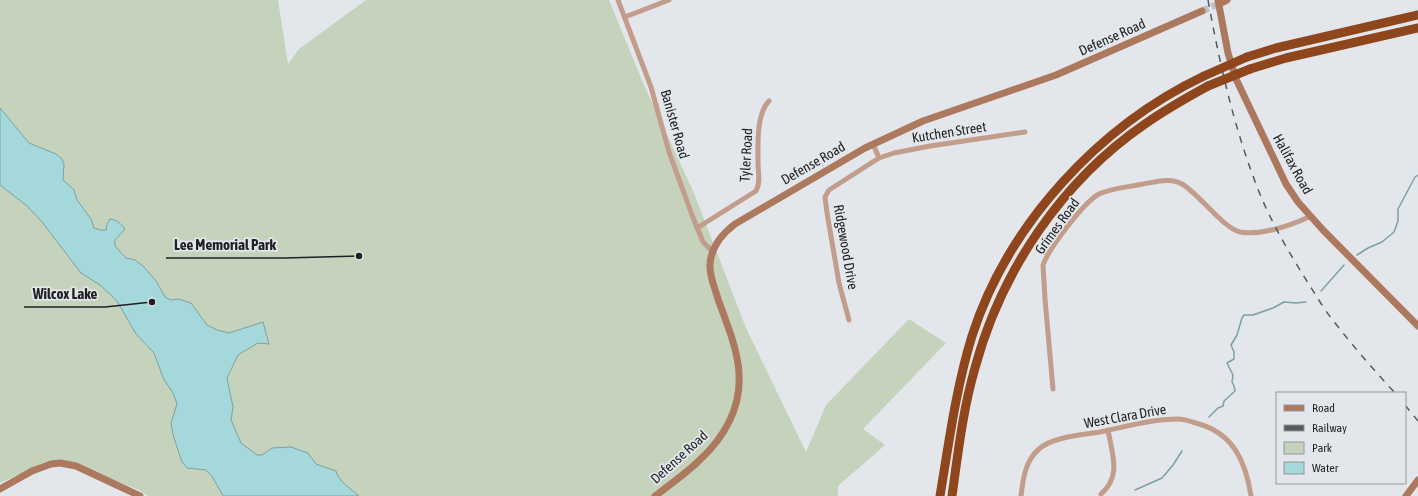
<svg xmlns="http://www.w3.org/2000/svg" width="1418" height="496" font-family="'Asap Condensed',sans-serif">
  <rect width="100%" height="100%" fill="#e3e7eb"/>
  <path fill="#c5d3bd" d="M0,0H278L288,64L299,49L366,0H609L644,85L694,193L746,328L806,452L826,405L909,319L946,343L863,429L885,445L838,486V496H148L139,490L101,475L76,462H45L0,483Z"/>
  <path fill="#a5d8da" stroke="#7ca1a2" d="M0,108L29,143L56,154L62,159L64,164L63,180L74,190L77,200L91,219L94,228L100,230H106L107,224L110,219C116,219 121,224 125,229L115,240V246L126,258L135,260L144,267L156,281L165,297L171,300L178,299L191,303L207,325L217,330L229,333L263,322L269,344L258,343L238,355L227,378L233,407L231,420L241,443L257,455H262L272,448L291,447L308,453L316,464L336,471C339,482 351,489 359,496H223L212,476L206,470L187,468L182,462L173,435L171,423L177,404L173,393L164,380L154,353L136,334L117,301L100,285L81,273L42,222L27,206L0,185Z"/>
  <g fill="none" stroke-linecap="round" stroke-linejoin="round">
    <g stroke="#7ca1a2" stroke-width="1.5">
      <path d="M1357,255L1368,248L1382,242L1394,232L1398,221V209L1415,177L1418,175"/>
      <path d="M1321,291L1344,265"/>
      <path d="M1209,417L1218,408L1223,406L1224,401L1235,391L1234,386L1232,382L1233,375L1227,363L1234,359V352L1231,345L1237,335L1242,318L1244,315H1253L1273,308L1284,302L1296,303L1306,302"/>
      <path d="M1135,490L1162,478L1173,465L1182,451"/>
    </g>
    <path stroke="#bcbfc3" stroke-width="7" stroke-dasharray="7 3.5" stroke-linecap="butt" d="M1202,11L1223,2"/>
    <g stroke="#c29d8b" stroke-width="5">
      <path d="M618,0L651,87L669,152L692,215L703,242L713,252"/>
      <path d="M625,17L669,0"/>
      <path d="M873,144L879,158"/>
      <path d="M697,228L756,191C761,182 758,173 758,163C758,146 756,114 769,101"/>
      <path d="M849,320L839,283L827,213L825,197L829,190L879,158L894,153L930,146L1025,132"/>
      <path d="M1053,389L1045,299L1043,265C1049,248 1084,202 1099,194C1112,188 1129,187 1143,184C1156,182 1170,177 1182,184C1199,194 1223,228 1240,232C1261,236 1292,225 1311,216"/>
      <path d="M1101,494C1122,476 1112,454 1108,430"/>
      <path d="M1021,496C1023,479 1025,461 1039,449C1052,437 1082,435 1100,432C1125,427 1152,419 1178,419C1185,419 1192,422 1199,424C1234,434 1246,463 1251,496"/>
    </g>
    <g stroke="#ad795e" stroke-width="7">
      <path d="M1218,0L1228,53L1236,79L1286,184L1298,202L1323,230L1418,326"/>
      <path d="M1223,2L1227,0"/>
      <path d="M0,489L32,471L51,464L60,463L76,466L140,496"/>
      <path d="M655,496C682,476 714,453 729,422C751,378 733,341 718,299C715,288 709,276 710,264C711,247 722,234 735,224L865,148L923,121L1056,75L1202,11"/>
      <path d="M1406,496L1418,480"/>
    </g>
    <g stroke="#8f461c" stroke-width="9">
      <path d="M1247,57L1276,48L1418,15"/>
      <path d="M1250,69L1286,58L1418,28"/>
      <path d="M940,496C949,442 956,388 972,336C1008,224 1099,126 1204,76"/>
      <path d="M952,496C958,453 963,409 975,368C1001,271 1062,181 1145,124C1165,110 1186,98 1208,86"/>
    </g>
    <g stroke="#575a5b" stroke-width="1.5" stroke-dasharray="7 7" stroke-linecap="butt">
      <path d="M1208,0C1219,60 1232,119 1253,176C1267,216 1288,251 1310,286C1317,297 1324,309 1332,319C1352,345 1373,369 1395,393"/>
      <path d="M1405,405L1418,421"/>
    </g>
    <g stroke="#8f461c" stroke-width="9">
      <path d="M1204,76L1247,57"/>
      <path d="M1208,86L1250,69"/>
    </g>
  </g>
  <g text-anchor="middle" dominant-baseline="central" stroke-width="3.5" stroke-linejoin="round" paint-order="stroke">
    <g font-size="14" fill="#1e2021" stroke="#e3e7eb">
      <text transform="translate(1112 37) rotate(-24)">Defense Road</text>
      <text transform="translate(675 124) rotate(74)">Banister Road</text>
      <text transform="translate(949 132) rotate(-9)">Kutchen Street</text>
      <text transform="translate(746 155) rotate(-87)">Tyler Road</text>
      <text transform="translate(813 163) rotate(-30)">Defense Road</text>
      <text transform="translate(1293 164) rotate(61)">Halifax Road</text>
      <text transform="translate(1057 226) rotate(-54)">Grimes Road</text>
      <text transform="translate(846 247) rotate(80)">Ridgewood Drive</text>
      <text transform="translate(1125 416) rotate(-10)">West Clara Drive</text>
      <text transform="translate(679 457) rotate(-42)">Defense Road</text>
    </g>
  </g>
  <path fill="none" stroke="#1e2021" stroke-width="1.5" d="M359 256L284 258H166M152 302L105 307H24"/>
  <g fill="#1e2021" stroke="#e3e7eb" stroke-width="1.5">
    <circle cx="359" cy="256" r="4"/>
    <circle cx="152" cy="302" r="4"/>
  </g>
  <g font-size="15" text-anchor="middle" font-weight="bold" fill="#1e2021" stroke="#e3e7eb" stroke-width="3.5" stroke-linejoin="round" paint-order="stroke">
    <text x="225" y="250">Lee Memorial Park</text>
    <text x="65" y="299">Wilcox Lake</text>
  </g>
  <rect x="1276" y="392" width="130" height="92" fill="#e3e7eb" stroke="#94979a"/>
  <rect x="1284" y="405" width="20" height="6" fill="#ad795e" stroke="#94979a"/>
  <text x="1312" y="412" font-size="12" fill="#1e2021">Road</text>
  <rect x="1284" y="425" width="20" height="6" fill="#575a5b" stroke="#94979a"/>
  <text x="1312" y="432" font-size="12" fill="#1e2021">Railway</text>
  <rect x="1284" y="442" width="20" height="12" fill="#c5d3bd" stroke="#94979a"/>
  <text x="1312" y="452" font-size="12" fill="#1e2021">Park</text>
  <rect x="1284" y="462" width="20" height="12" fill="#a5d8da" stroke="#94979a"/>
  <text x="1312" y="472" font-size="12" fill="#1e2021">Water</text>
</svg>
